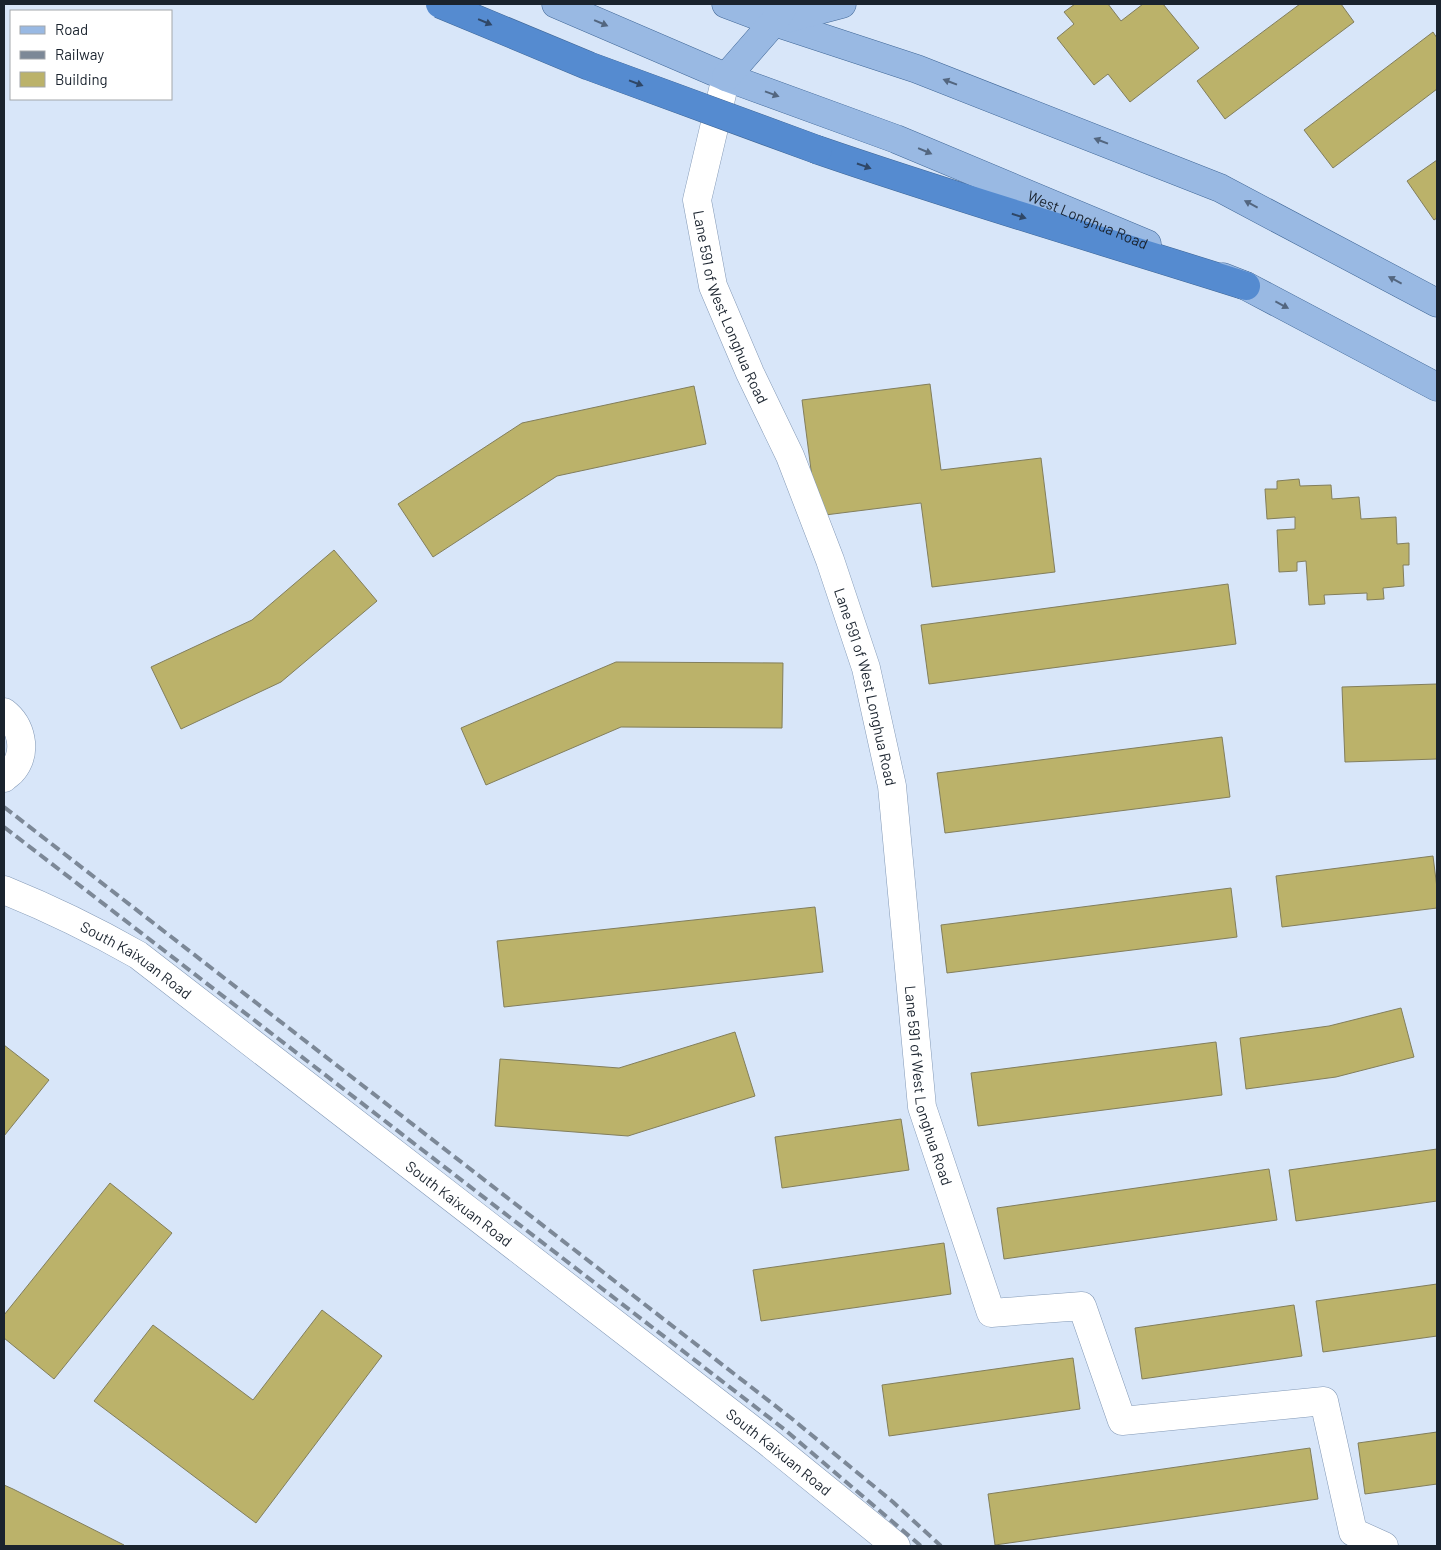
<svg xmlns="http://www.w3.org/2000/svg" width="1441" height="1550" font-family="Barlow,sans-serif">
  <rect width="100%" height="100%" fill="#d8e6f9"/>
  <g fill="#bbb26a" stroke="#827e5c">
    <path d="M1075,4H1108L1121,21L1143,4H1163L1199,48L1130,102L1108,74L1094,85L1057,38L1074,24L1064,12Z"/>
    <path d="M1300,4H1341L1354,22L1225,119L1197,81Z"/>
    <path d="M1433,32L1437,38V89L1333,168L1304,130Z"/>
    <path d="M1437,160V218L1434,220L1407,181Z"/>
    <path d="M930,384L941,470L1041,458L1055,572L932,587L921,503L817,516L802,400Z"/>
    <path d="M694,386L706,444L557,476L433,557L398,504L522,423Z"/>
    <path d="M1299,479L1300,486L1331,485L1332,499L1359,497L1361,519L1396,517L1397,544L1409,543V565H1403L1404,586L1383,588L1384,599L1367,600V593L1324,595L1325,604L1309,605L1306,561L1297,562V571L1279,572L1277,530L1295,529V517L1267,519L1265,489H1277V481Z"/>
    <path d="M334,550L377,601L281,682L181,729L151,667L252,620Z"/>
    <path d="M1228,584L1236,644L929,684L921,625Z"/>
    <path d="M616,662L783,663L782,728L621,727L486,785L461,728Z"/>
    <path d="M1437,684V759L1345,762L1342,687Z"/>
    <path d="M1222,737L1230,797L945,833L937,773Z"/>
    <path d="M1433,856L1437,888V908L1282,927L1276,876Z"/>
    <path d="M1231,888L1237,937L947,973L941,925Z"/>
    <path d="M815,907L823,972L504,1007L497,941Z"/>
    <path d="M1401,1008L1414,1057L1336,1077L1246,1089L1240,1038L1329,1026Z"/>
    <path d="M735,1032L755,1096L628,1136L495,1126L500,1059L619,1068Z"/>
    <path d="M1216,1042L1222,1095L978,1126L971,1073Z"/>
    <path d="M4,1045L49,1080L4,1136Z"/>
    <path d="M901,1119L909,1170L782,1188L775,1137Z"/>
    <path d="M1437,1149V1201L1296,1221L1289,1170Z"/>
    <path d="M1269,1169L1277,1220L1004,1259L997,1208Z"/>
    <path d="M110,1183L172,1233L54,1379L4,1338V1315Z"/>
    <path d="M944,1243L951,1294L761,1321L753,1270Z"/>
    <path d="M1437,1284V1336L1323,1352L1316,1301Z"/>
    <path d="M1294,1305L1302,1356L1142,1379L1135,1328Z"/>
    <path d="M322,1310L382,1356L256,1523L94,1401L153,1325L253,1400Z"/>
    <path d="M1073,1358L1080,1409L889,1436L882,1385Z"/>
    <path d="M1437,1432V1484L1365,1494L1358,1443Z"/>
    <path d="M1310,1448L1318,1499L995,1545L988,1494Z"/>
    <path d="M4,1485L13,1489L124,1545V1546H4Z"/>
  </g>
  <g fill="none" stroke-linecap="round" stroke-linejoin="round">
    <defs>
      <g id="minor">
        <path id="s1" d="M726,77L697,200L713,286L750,373L790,456L830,560L866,668L892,786L922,1107L991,1313L1082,1306L1122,1421L1324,1401L1353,1532L1384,1546"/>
        <path d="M4,712C21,725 28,751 13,770C11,773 7,775 4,778"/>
        <path id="s2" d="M4,890C51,909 94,930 138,955L768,1442L896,1546"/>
      </g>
      <g id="major">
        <path id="s3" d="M556,4L726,77L896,139L1147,244"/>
        <path d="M726,4L774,22L917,69L1220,188L1437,303"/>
        <path d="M774,22L842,4"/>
        <path d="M726,77L774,22L785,4"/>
        <path d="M1223,277L1246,286L1437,387"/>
      </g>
      <path id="highway" d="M818,150C960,199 1104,241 1246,286"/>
    </defs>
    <use href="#minor" stroke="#8399b6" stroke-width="29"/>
    <use href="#major" stroke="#406797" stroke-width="29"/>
    <use href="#highway" stroke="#406797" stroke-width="29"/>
    <use href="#minor" stroke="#fff" stroke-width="28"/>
    <use href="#major" stroke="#99b9e3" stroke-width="28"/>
    <use href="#highway" stroke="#558bd0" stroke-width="28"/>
    <g stroke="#7c8897" stroke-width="4" stroke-dasharray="10 5" stroke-linecap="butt">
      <path d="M4,807L791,1418L893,1502L941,1546"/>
      <path d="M4,827L784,1429L921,1546"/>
    </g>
    <defs>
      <path id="highway-bridge" d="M440,4L589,66L818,150"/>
    </defs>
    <use href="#highway-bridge" stroke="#406797" stroke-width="29" stroke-linecap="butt"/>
    <use href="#highway-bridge" stroke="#558bd0" stroke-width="28"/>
  </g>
  <defs><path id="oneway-solid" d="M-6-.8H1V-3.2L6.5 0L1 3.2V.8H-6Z" transform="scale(1.25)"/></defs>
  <g fill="#2f4767">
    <use href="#oneway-solid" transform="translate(485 22) rotate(23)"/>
    <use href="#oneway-solid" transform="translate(636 83) rotate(21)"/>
    <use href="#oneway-solid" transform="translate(864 166) rotate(19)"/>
    <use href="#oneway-solid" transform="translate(1019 216) rotate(17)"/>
  </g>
  <g fill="#53667f">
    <use href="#oneway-solid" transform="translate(601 23) rotate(23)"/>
    <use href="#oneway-solid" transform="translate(950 82) rotate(-159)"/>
    <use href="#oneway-solid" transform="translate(772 94) rotate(20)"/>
    <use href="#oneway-solid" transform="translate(1101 141) rotate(-159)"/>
    <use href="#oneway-solid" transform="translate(925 151) rotate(23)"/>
    <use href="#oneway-solid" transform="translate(1251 204) rotate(-152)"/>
    <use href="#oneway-solid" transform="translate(1395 280) rotate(-152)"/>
    <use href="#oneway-solid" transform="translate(1282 305) rotate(28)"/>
  </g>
  <g text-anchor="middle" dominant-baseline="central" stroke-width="4" stroke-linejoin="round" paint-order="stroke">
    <g font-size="15" fill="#1a232e" stroke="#fff">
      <text stroke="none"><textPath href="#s3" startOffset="574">West Longhua Road</textPath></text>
      <text stroke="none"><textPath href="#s1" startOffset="239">Lane 591 of West Longhua Road</textPath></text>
      <text stroke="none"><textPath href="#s1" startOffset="644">Lane 591 of West Longhua Road</textPath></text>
      <text stroke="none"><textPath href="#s2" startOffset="150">South Kaixuan Road</textPath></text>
      <text stroke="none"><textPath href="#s1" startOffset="1049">Lane 591 of West Longhua Road</textPath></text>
      <text stroke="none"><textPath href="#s2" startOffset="555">South Kaixuan Road</textPath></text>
      <text stroke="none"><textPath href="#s2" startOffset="960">South Kaixuan Road</textPath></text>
    </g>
  </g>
  <rect width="1441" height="1550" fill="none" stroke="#1a232e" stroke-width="10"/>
  <rect x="10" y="10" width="162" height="90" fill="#ffffff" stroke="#a3a7ab"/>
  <rect x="20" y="26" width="25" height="8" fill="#99b9e3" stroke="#a3a7ab"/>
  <text x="55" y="35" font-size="15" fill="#1a232e">Road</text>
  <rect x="20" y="51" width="25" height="8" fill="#7c8897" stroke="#a3a7ab"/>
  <text x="55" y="60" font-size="15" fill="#1a232e">Railway</text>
  <rect x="20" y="72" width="25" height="15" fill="#bbb26a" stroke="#a3a7ab"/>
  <text x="55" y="85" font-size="15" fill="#1a232e">Building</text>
</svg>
